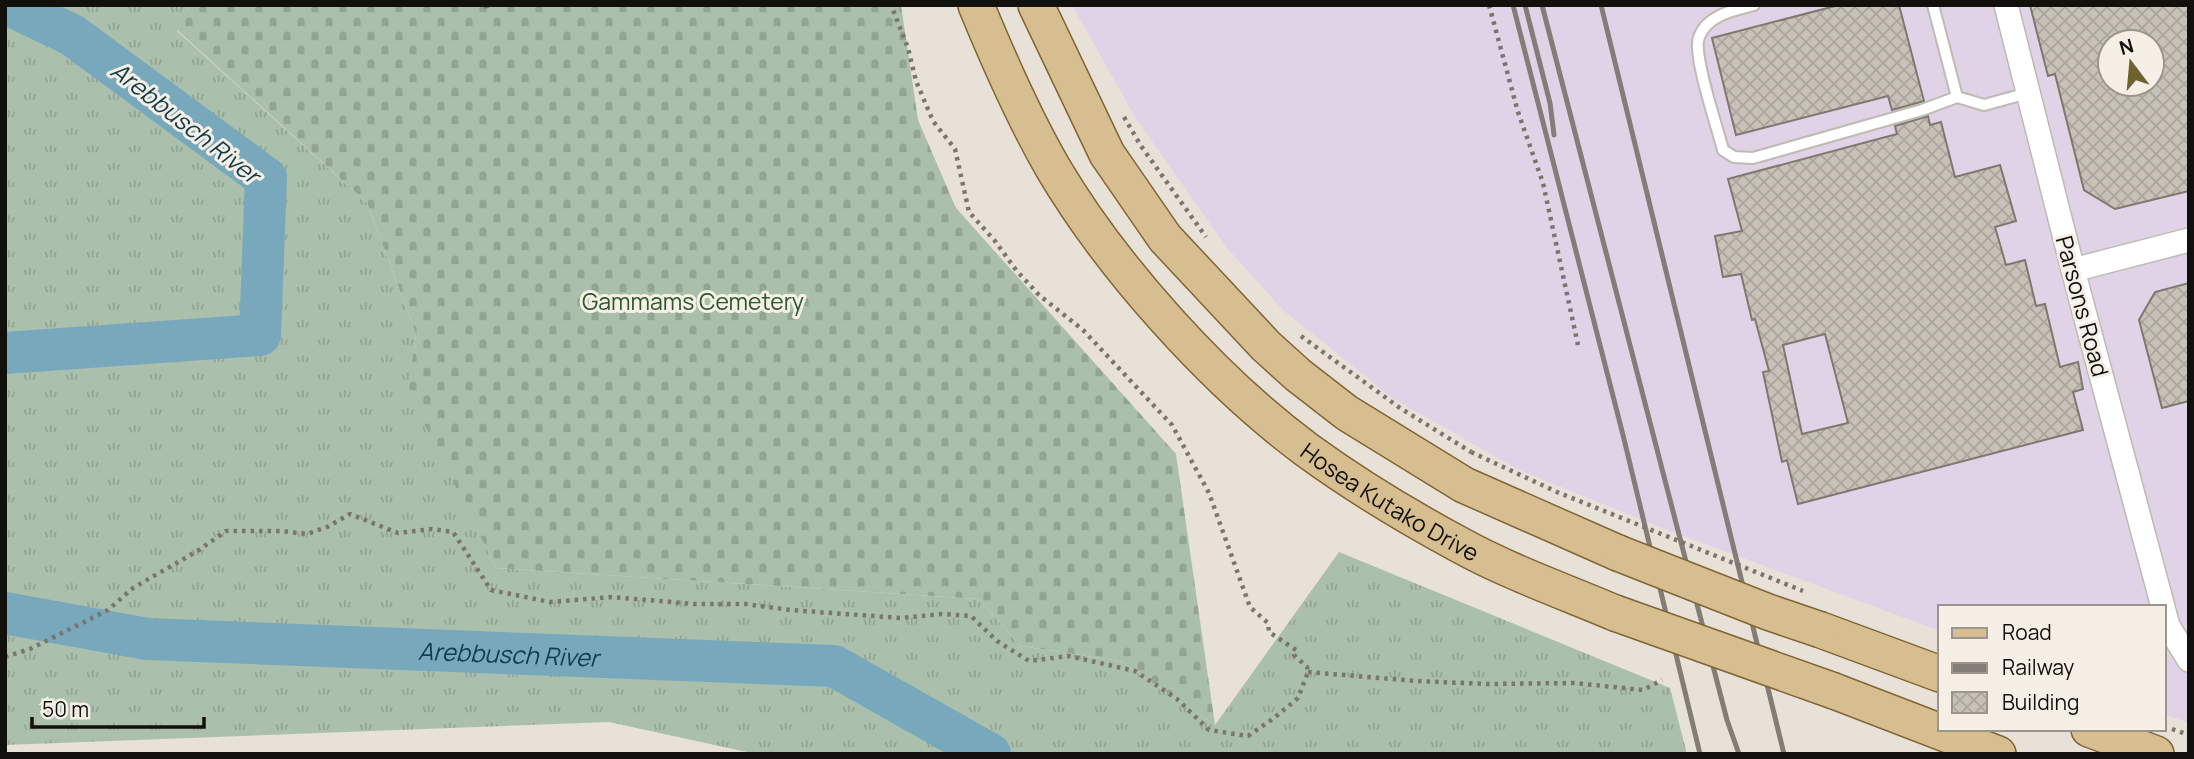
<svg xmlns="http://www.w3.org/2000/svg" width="2194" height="759" font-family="Manrope,sans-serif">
  <defs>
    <pattern id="grass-tufts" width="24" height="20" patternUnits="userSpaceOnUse" patternTransform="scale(1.75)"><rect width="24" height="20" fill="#abc0ac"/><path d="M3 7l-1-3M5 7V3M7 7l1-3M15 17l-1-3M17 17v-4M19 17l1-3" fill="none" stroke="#92a493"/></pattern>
    <pattern id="cemetery-stones" width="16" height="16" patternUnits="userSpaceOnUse" patternTransform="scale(1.75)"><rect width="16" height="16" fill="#abc0ac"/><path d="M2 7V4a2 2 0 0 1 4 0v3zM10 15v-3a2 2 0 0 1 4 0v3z" fill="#92a493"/></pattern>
    <pattern id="building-cross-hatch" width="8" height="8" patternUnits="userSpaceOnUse" patternTransform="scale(1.75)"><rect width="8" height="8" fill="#c7c1b8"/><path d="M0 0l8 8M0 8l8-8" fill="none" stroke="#aaa59d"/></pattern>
  </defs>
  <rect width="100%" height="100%" fill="#e8e1d8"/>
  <path fill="#e0d3e7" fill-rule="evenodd" d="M1072,5H2189V723L2164,714V607H1940V631L1659,527L1517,469L1391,397L1283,310L1227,248L1135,117ZM2110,42H2152V84H2110Z"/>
  <path fill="url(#grass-tufts)" d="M5,5H190L177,31L367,203L416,334L409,391L496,568L979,599L1021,646L1120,661L1215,725L1339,552L1670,688L1687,754H756L609,722L5,745Z"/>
  <path fill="url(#cemetery-stones)" d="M190,5H901L918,120L956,208L1176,454L1215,725L1120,661L1021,646L979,599L496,568L408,391L416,334L367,203L177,30Z"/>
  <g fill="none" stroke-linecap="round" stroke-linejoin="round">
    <g stroke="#78a8bc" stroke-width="42">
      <path d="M5,353L260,335L266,178L72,35L9,5"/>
      <path id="s1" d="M5,613L147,639L834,666L990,754"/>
    </g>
  </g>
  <g fill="url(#building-cross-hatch)" stroke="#7e786f" stroke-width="2" fill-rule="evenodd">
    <path d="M1839,5H1899L1924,101L1892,110L1888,96L1736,135L1712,38Z"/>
    <path d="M2030,5H2189V191L2115,209L2084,190L2055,74L2048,76ZM2110,42H2152V84H2110Z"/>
    <path d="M1928,116L1930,125L1941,122L1955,177L2000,165L2016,221L1995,227L2006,265L2025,260L2036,306L2045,304L2060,367L2078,362L2083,389L2073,392L2083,430L1798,504L1787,460L1782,462L1763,372L1769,371L1755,319L1752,320L1741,274L1723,277L1715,236L1742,231L1728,179L1897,134L1895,126ZM1825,334L1848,423L1802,434L1783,345Z"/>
    <path d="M2189,283V401L2162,408L2139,320L2155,292Z"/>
  </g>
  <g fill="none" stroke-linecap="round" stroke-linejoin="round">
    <defs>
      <g id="service">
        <path d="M1754,5C1734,10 1707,15 1699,37C1692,54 1718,129 1723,150L1734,157L1753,158L1922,110L1957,97"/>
        <path d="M1933,5L1957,97L1984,105L2028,93"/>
      </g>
      <g id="minor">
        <path d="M2006,5L2073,270L2163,607"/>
        <path d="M2073,270L2189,240"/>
        <path d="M2164,611L2168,626L2189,660"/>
      </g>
      <g id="primary">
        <path id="s2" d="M976,5C999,61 1023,116 1053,168C1112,268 1214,381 1307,450C1355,485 1408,517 1460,545C1509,572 1563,591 1615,613"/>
        <path d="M1036,5L1107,154L1165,238L1266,346L1298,375L1347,413L1464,485L1618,553"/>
        <path d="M1821,630L1940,674"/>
        <path d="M1834,691L1998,754"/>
        <path d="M2089,729L2156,754"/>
      </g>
    </defs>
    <use href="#service" stroke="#c0bab1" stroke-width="14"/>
    <use href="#minor" stroke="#c0bab1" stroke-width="26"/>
    <use href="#primary" stroke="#816433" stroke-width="38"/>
    <g stroke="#7a756f" stroke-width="4.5" stroke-dasharray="3.5 5" stroke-linecap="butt">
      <path d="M486,5L487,11"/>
      <path d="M1489,5L1518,112L1543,183L1578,345"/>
      <path d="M1124,117L1141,146L1206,237"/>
      <path d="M1301,336L1400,408L1471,452"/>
      <path d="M5,657L30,649L108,610L133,588L199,550L226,531H281L307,534L327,527L350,514L398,533L432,529L453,532L491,590L550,602L612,597L694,604H745L790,610L901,618L942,614L971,616L997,641L1029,661L1069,656L1135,671L1177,699L1209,730L1248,736L1274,718L1298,698L1308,672L1307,667L1294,655L1296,650L1269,632L1268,623L1250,607L1209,493L1172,425L1083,330L1039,295L1016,270L995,241L969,212L955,149L933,121L916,81L908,48L891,5"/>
      <path d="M1308,672L1416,681L1489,684L1574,683L1643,690L1662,680"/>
      <path d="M2172,729L2189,735"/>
    </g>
    <use href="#service" stroke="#fff" stroke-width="10"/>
    <use href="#minor" stroke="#fff" stroke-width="23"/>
    <use href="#primary" stroke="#d7be91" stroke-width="35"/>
    <g stroke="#827e77" stroke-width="5">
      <path d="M1513,5L1623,435L1700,754"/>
      <path d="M1525,5L1550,103L1554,135"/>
      <path d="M1542,5L1727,720L1739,754"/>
      <path d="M1601,5L1784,754"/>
    </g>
    <defs>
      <g id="primary-bridge">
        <path d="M1618,553L1768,612L1821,630"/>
        <path d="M1615,613L1834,691"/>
      </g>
    </defs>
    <use href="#primary-bridge" stroke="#816433" stroke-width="38" stroke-linecap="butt"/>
    <path stroke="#7a756f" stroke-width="4.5" stroke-dasharray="3.5 5" stroke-linecap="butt" d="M1471,452L1557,492L1803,591"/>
    <use href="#primary-bridge" stroke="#d7be91" stroke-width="35"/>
  </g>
  <g text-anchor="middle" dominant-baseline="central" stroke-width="6" stroke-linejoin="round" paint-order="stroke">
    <g font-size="23" fill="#28582c" stroke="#f5efe5">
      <text x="693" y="301">Gammams Cemetery</text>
    </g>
    <g font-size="23" fill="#12100d" stroke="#f5efe5">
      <text transform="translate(2083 306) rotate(75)">Parsons Road</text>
      <text stroke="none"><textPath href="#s2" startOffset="660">Hosea Kutako Drive</textPath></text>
    </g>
    <g font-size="24" font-style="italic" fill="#123d4c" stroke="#f5efe5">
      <text transform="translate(186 122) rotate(38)">Arebbusch River</text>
      <text stroke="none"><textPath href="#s1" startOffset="506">Arebbusch River</textPath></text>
    </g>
  </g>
  <rect width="2194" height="759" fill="none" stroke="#12100d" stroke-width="14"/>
  <rect x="1938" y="605" width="228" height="126" fill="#f5efe5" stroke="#9a968f" stroke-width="2"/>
  <rect x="1952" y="628" width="35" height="10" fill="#d7be91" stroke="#9a968f" stroke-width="2"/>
  <text x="2002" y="640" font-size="21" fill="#12100d">Road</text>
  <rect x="1952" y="663" width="35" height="10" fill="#827e77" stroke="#9a968f" stroke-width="2"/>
  <text x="2002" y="675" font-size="21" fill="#12100d">Railway</text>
  <rect x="1952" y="692" width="35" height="21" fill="url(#building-cross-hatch)" stroke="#9a968f" stroke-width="2"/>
  <text x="2002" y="710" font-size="21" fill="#12100d">Building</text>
  <g transform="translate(2131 63) rotate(344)"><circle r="33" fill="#f5efe5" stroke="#9a968f" stroke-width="2"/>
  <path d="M0-5L12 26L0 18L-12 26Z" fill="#6e622f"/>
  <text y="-10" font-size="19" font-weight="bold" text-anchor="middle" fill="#12100d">N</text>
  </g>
  <path d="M32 717v10h172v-10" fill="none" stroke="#12100d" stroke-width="3.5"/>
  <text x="42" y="717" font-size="21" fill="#12100d" stroke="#f5efe5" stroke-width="5" paint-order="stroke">50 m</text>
</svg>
